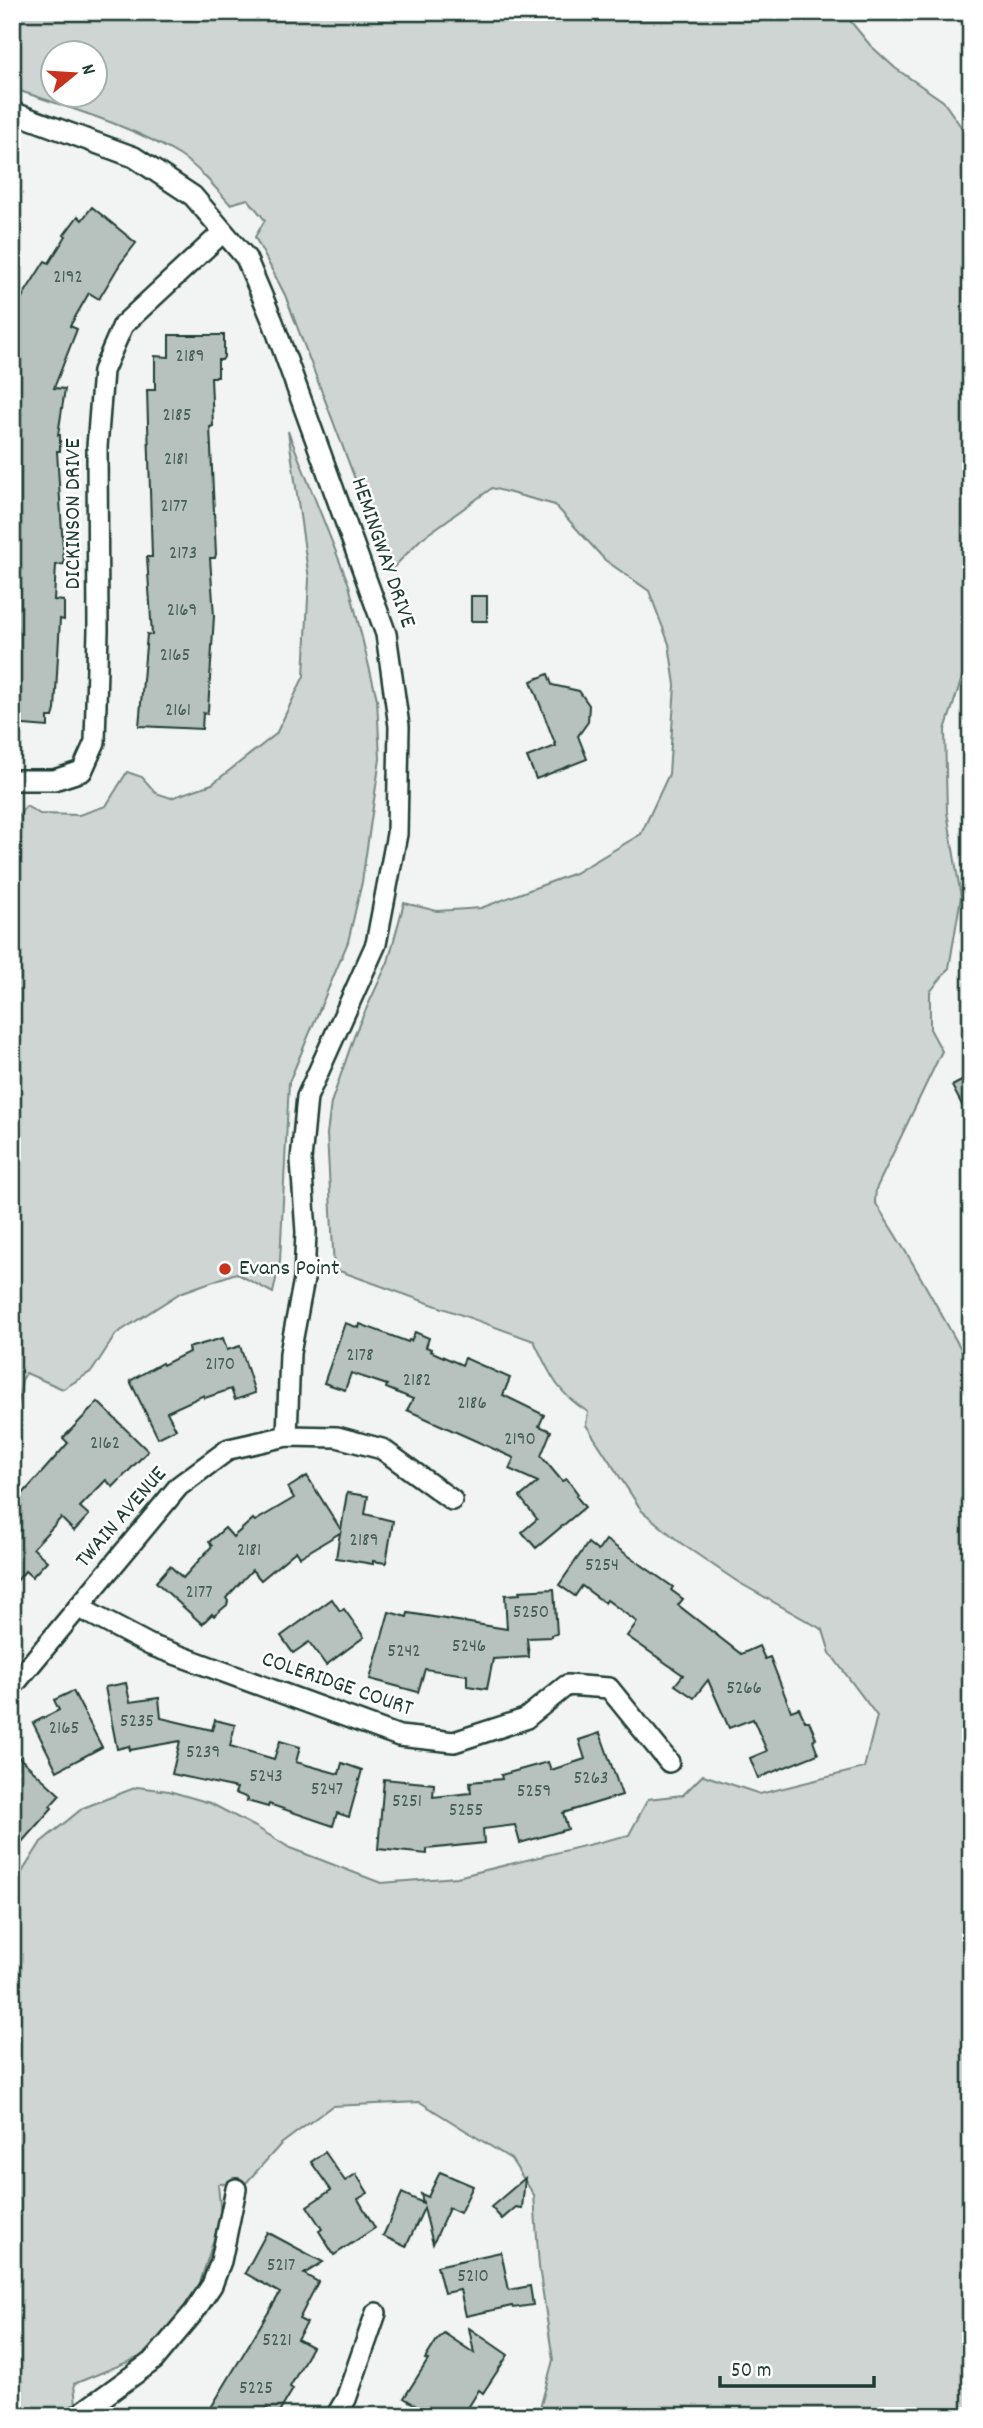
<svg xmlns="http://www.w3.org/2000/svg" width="983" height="2428" font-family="Dekko,sans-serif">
  <rect width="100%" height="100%" fill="#f2f3f3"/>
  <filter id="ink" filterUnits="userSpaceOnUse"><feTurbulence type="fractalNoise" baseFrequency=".0143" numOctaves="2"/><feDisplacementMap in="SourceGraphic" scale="14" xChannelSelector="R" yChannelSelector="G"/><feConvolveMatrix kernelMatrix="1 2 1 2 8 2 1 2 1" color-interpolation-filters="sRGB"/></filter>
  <g filter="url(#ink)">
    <g fill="#ced5d3" stroke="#768984" stroke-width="2" fill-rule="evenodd">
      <path d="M12,12H843L870,45L895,68L943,101L971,141V650L945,730L947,812L961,897L949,968L930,992V1029L942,1051L876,1189L875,1202L912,1262L971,1367V2416H538L553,2360L539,2267L534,2195L511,2159L420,2102L332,2106L281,2144L246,2183L218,2184L221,2217L199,2286L180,2320L140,2357L74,2384L76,2404L59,2416H12V1888L41,1842L83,1808L137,1787L169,1791L210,1803L256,1827L290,1848L381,1883L457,1877L629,1835L648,1799L683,1795L703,1775L760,1794L864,1768L877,1716L830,1653L823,1630L738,1582L682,1544L642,1511L586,1425L588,1412C556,1392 550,1374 534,1341L334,1269L327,1134L331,1103L356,1031L388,962L404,903L437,911L481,908L575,873L641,834L669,774L675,685L669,644L649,591L605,560L555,505L492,488L421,539L390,571L285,295L255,237L265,220L248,199L230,204C215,187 198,167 179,155C129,124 67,108 12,88ZM52,52H94V94H52Z"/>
      <path d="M288,431L349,585L377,699L380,759L362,882L348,942L289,1082L280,1261L273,1293L236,1273L180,1293L116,1334L92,1371L63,1389L26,1373L22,1380L12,1441V824L26,806L40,814L79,815L106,806L127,772L142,777L156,793L171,798L212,784L276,734L304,676L309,579Z"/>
    </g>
    <g fill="#b7c1bd" stroke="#1f3d34" stroke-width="2">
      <path d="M92,207L136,243L120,264L99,299L89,293L70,326L77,329L54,388L65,389L58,435H60V451H57L64,564L56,565L54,600L64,601V620L60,619L55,710L53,717H48V727L12,724V322L21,299L43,264L45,261L49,263L66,236L64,235L78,216L82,220Z"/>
      <path d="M169,335H224V357L222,360H218V377H211L213,426L210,427L216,554L215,558H210L214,616L208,710L207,714L203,713L202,729L139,726L147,634L152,635L147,557H152L147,390H155V356L169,357Z"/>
      <rect x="471" y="596" width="16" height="25"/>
      <path d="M548,674L552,685L579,691L589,705L588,722L578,736L587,759L536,779L527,757L556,746L531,681Z"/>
      <path d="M971,1076V1122L952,1086Z"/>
      <path d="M345,1323L359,1328L360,1324L408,1342L409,1340L411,1341L415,1332L429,1338L426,1347L431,1349L430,1351L462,1365L465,1358L510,1378L503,1395L544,1415L539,1426L551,1431L541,1456L562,1481L567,1479L578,1494L576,1496L585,1507L536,1548L522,1532L537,1519L520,1497L538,1482L509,1469L514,1458L407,1410L413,1399L386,1388L387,1385L351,1373L345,1390L324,1383Z"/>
      <path d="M223,1338L227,1350L240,1346L255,1393L235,1400L231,1389L205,1398L204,1395L167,1412L176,1429L158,1438L130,1381L162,1363L163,1365L189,1352L188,1348Z"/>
      <path d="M98,1402L148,1451L113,1487L106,1480L80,1507L89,1515L74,1531L61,1518L33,1548L47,1561L32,1577L25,1571L12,1587V1490L20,1497L68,1443L63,1438Z"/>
      <path d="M307,1476L341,1530L347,1493L368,1496L365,1514L393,1521L386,1563L373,1561V1564L336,1558L340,1533L300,1557L296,1551L261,1580L252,1570L226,1598L228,1601L227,1605L214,1616L212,1614L202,1624L156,1582L170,1566L183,1578L212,1546L209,1542L225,1528L233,1537L253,1519L255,1521L294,1498L288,1488Z"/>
      <path d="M606,1540L673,1587L671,1590L683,1599L678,1605L741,1654L759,1646L765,1659L770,1657L791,1711L799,1708L805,1721H809L816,1738L813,1740L818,1754L758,1778L750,1758L767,1751L753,1719L729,1728L708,1680L694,1698L675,1685L683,1675L627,1636L637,1622L607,1600L605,1603L582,1586L575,1596L559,1585L588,1543L598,1551Z"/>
      <path d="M554,1589L557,1634L552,1635V1637L527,1638L529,1657L493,1659L487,1689L467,1686V1675L425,1669L418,1692L370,1679L389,1612L407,1617L408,1613L507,1629L505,1595L520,1594L519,1591Z"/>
      <path d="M332,1599L340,1611L344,1609L364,1637L326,1665L309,1642L293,1653L281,1636Z"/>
      <path d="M126,1683L130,1702L159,1698L161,1718L212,1730L215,1720L235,1725L230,1746L274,1759L280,1741L300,1747L296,1762L339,1774L342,1763L362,1770L349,1817L337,1813L333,1826L269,1804L268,1807L247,1801L248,1798L235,1793L237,1788L172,1774L180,1741L130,1750L129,1746L117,1749L105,1687Z"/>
      <path d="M73,1691L102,1747L57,1771L33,1723L59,1710L54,1700Z"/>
      <path d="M600,1733L622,1795L563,1813L568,1829L520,1843L515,1825L483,1829L484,1843L427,1849V1854L378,1849L384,1779L434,1784L433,1797L471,1793L470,1782L502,1779L501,1775L548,1762L551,1770L585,1759L579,1740Z"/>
      <path d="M12,1751L60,1795L50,1806L52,1808L12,1853Z"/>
      <path d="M325,2152L345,2181L356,2174L368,2193L358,2199L375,2228L334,2255L319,2231L322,2229L307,2206L331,2190L311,2162Z"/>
      <path d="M440,2172L473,2186L460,2213L449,2208L433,2244L424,2208L406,2247L383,2236L402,2193L423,2203L421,2194L428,2197Z"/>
      <path d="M525,2178L522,2208L516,2207L502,2219L491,2207Z"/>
      <path d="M267,2232L323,2262L304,2274L318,2282L299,2319L307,2323L297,2339L312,2347L290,2387L293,2389L277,2416L266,2408L261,2416H206L280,2293L245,2273Z"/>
      <path d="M501,2252L509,2290L530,2286L533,2305L513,2308L512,2306L466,2316L460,2290L444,2293L437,2266Z"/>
      <path d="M469,2328L508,2355L483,2393L479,2390L463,2416H408L415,2405L404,2398L428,2360L425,2359L437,2340L444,2333L474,2353Z"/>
    </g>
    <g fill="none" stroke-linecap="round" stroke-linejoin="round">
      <defs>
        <g id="minor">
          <path d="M12,112L134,157L193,196L246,258L273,322L386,634L399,726L397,834L376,944L307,1097L301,1160L306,1232L304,1279L290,1353L287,1436"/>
          <path d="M12,780H54L82,771L95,742L98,630L97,447L103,371L123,325L223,232"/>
          <path d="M78,1607L150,1645L399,1736L454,1742L525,1719L567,1685L609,1688L669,1762"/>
          <path d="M12,1687L179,1486L229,1449L287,1436L337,1437L382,1449L452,1500"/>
          <path d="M77,2416L154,2360L194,2312L212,2285L221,2261L236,2189"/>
          <path d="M336,2416L346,2399L376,2313"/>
        </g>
      </defs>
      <use href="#minor" stroke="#1f3d34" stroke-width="24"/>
      <use href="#minor" stroke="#fff" stroke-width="19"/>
    </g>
  </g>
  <circle fill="#c8321e" stroke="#fff" stroke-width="2.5" cx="225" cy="1269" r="7"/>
  <g text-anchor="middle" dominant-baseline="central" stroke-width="5" stroke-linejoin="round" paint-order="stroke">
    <g font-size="19" fill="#455e56">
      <text x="68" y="278">2192</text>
      <text x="190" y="357">2189</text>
      <text x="177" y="416">2185</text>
      <text x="176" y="460">2181</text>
      <text x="174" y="507">2177</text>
      <text x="183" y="554">2173</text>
      <text x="182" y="611">2169</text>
      <text x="175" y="656">2165</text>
      <text x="178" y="711">2161</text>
      <text x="360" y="1356">2178</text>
      <text x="220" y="1365">2170</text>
      <text x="417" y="1381">2182</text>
      <text x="472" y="1404">2186</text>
      <text x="520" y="1440">2190</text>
      <text x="105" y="1444">2162</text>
      <text x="364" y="1541">2189</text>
      <text x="249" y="1551">2181</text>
      <text x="602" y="1566">5254</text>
      <text x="199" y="1593">2177</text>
      <text x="531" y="1613">5250</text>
      <text x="469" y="1647">5246</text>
      <text x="404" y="1652">5242</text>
      <text x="744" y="1689">5266</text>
      <text x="137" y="1722">5235</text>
      <text x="64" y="1729">2165</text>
      <text x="203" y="1753">5239</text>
      <text x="266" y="1777">5243</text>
      <text x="591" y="1779">5263</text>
      <text x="327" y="1790">5247</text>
      <text x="534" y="1792">5259</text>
      <text x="407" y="1802">5251</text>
      <text x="466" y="1811">5255</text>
      <text x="281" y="2266">5217</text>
      <text x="473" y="2277">5210</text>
      <text x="277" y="2341">5221</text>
      <text x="256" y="2389">5225</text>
    </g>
    <g font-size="23" fill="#1f3d34" stroke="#fff">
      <text transform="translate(74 514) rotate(-90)">DICKINSON DRIVE</text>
      <text transform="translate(382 553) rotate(71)">HEMINGWAY DRIVE</text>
      <text transform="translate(122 1518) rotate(-49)">TWAIN AVENUE</text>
      <text transform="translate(337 1685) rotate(19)">COLERIDGE COURT</text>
    </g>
    <g font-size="23" fill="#1f3d34" stroke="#fff" text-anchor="start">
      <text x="239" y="1269">Evans Point</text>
    </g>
  </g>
  <rect width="983" height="2428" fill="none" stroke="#fff" stroke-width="42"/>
  <rect x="21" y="21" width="941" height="2386" fill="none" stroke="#1f3d34" stroke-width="2.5" filter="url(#ink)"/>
  <g transform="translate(74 74) rotate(72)"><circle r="33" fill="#ffffff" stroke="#a5b1ae" stroke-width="2"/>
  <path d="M0-5L12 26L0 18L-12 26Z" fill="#c8321e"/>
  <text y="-10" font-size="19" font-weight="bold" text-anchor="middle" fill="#1f3d34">N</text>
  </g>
  <path d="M720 2376v10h154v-10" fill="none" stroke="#1f3d34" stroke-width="3.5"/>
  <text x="731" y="2376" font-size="21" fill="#1f3d34" stroke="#ffffff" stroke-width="5" paint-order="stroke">50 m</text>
</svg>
